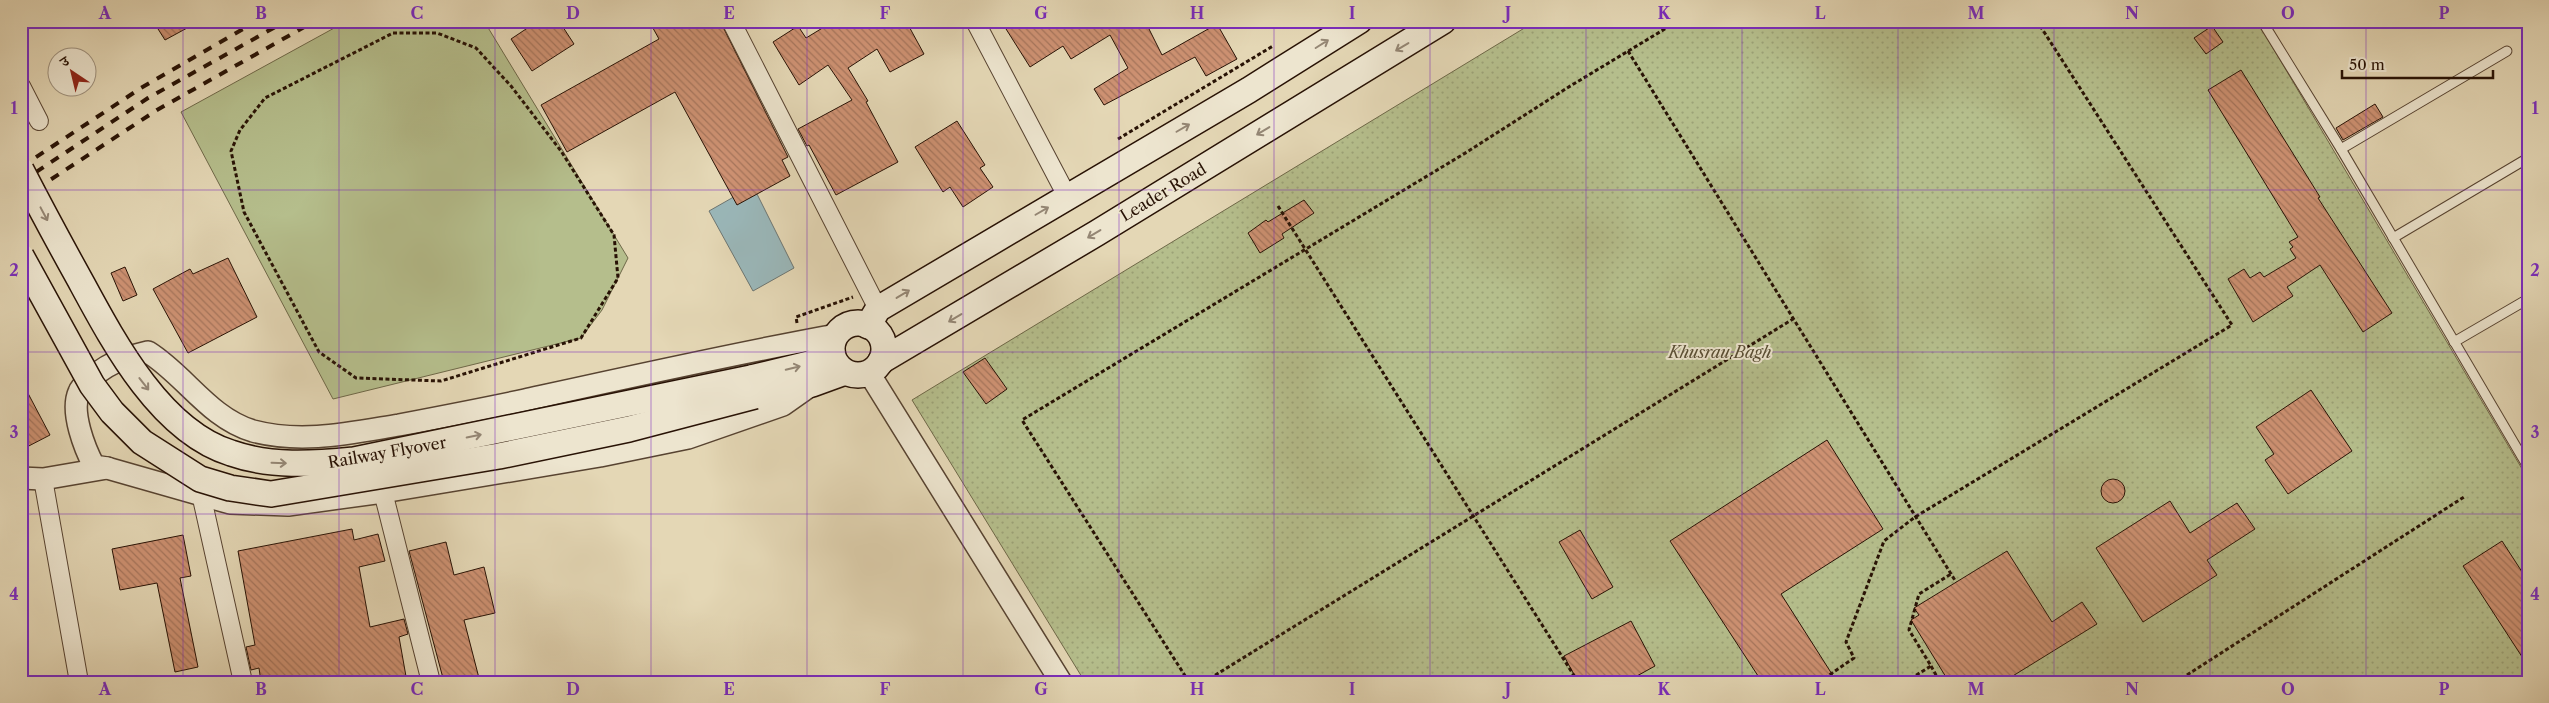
<svg xmlns="http://www.w3.org/2000/svg" width="2549" height="703" font-family="'Libre Caslon Text','Noto Serif Devanagari',serif">
  <defs>
    <pattern id="park-dots" width="8" height="8" patternUnits="userSpaceOnUse" patternTransform="scale(1.25)"><rect width="8" height="8" fill="#b5be8c"/><path d="M2 2h.1M6 6h.1" fill="none" stroke="#9ca277" stroke-width="1.8" stroke-linecap="round"/></pattern>
    <pattern id="building-back-hatch" width="6" height="6" patternUnits="userSpaceOnUse" patternTransform="scale(1.25)"><rect width="6" height="6" fill="#cd9172"/><path d="M-1 5l2 2M0 0l6 6M5-1l2 2" fill="none" stroke="#a6755c"/></pattern>
  </defs>
  <rect width="100%" height="100%" fill="#e4d7b5"/>
  <filter id="stains"><feTurbulence type="fractalNoise" baseFrequency=".004" numOctaves="4"/><feColorMatrix values="0 0 0 0 .2 0 0 0 0 .09 0 0 0 0 .02 0 0 0 .5 -.17"/></filter>
  <radialGradient id="worn" r=".72"><stop offset=".6" stop-color="#630" stop-opacity="0"/><stop offset="1" stop-color="#630" stop-opacity=".3"/></radialGradient>
  <path fill="url(#park-dots)" stroke="#6e6848" d="M1536,21H2257L2528,479V682H1085L912,400Z"/>
  <path fill="#b5be8c" stroke="#6e6848" d="M347,21H484L628,258L602,310L581,338L333,399L181,112Z"/>
  <path fill="#9ab7b9" stroke="#6c7571" d="M753,186L794,268L753,291L709,211Z"/>
  <g fill="url(#building-back-hatch)" stroke="#281205">
    <path d="M153,21H200L165,40Z"/>
    <path d="M538,21H559L574,44L532,71L511,39Z"/>
    <path d="M649,21H720L788,157L782,160L790,176L737,205L675,92L567,152L541,105L659,39Z"/>
    <path d="M834,21H906L924,54L890,72L877,49L848,68L868,101L866,102L898,162L836,195L809,145L807,146L798,129L852,100L828,65L799,85L773,42L798,26L806,38Z"/>
    <path d="M1001,21H1145L1162,55L1217,24L1237,59L1206,76L1195,57L1104,105L1094,89L1128,68L1110,35L1071,59L1063,46L1030,67Z"/>
    <path d="M2212,26L2223,42L2206,54L2194,38Z"/>
    <path d="M2241,70L2320,197L2318,198L2392,313L2363,332L2320,265L2287,287L2293,296L2253,322L2228,279L2244,269L2250,278L2260,272L2264,277L2296,258L2290,249L2293,247L2289,242L2298,237L2208,90Z"/>
    <path d="M2375,104L2383,117L2343,140L2336,128Z"/>
    <path d="M957,121L985,165L980,168L993,187L963,207L950,187L943,192L915,147Z"/>
    <path d="M1304,200L1314,213L1282,234L1284,238L1260,253L1248,233L1266,220L1268,222Z"/>
    <path d="M228,258L257,317L188,353L153,289L190,269L193,274Z"/>
    <path d="M125,267L137,295L123,301L111,273Z"/>
    <path d="M985,358L1007,389L986,404L963,372Z"/>
    <path d="M21,380L50,435L21,450Z"/>
    <path d="M2311,390L2352,451L2288,494L2265,460L2274,454L2256,427Z"/>
    <path d="M1827,440L1883,529L1781,594L1837,682H1762L1670,541Z"/>
    <circle cx="2113" cy="491" r="12"/>
    <path d="M2170,501L2190,533L2237,503L2255,529L2207,560L2217,575L2143,622L2096,548Z"/>
    <path d="M352,529L354,540L378,534L385,561L359,567L370,627L404,619L408,634L399,637L407,682H261L259,668L251,670L246,647L255,645L238,551Z"/>
    <path d="M1580,530L1613,587L1592,599L1559,542Z"/>
    <path d="M183,535L191,576L180,578L198,667L175,672L157,583L120,590L112,549Z"/>
    <path d="M2502,541L2528,581V666L2463,566Z"/>
    <path d="M446,542L454,575L484,567L495,613L464,620L480,682H444L409,551Z"/>
    <path d="M2007,551L2052,622L2082,602L2097,624L2003,682H1949L1911,620L1919,615L1914,608Z"/>
    <path d="M1631,621L1655,666L1626,682H1578L1564,656Z"/>
  </g>
  <g fill="none" stroke-linecap="round" stroke-linejoin="round">
    <defs>
      <g id="service">
        <path d="M2262,21L2341,149L2528,467"/>
        <path d="M2341,149L2507,51"/>
        <path d="M2393,238L2528,158"/>
        <path d="M2454,342L2528,299"/>
      </g>
      <g id="minor">
        <path d="M731,21L878,309"/>
        <path d="M975,21L1067,196"/>
        <path d="M21,86L39,121"/>
        <path d="M43,479L79,682"/>
        <path d="M383,492L431,682"/>
        <path d="M201,494L243,682"/>
      </g>
      <g id="tertiary">
        <path d="M869,373L1061,682"/>
        <path d="M107,468L94,466C85,449 70,412 79,392C80,389 84,385 87,383C104,364 123,358 148,352C185,375 209,418 253,431C302,444 350,433 399,425C441,417 483,409 525,400C629,377 732,354 836,335"/>
        <path d="M21,478L43,479L107,468L230,503L288,505L383,492L600,456L688,438L783,405L810,386"/>
      </g>
      <g id="secondary">
        <circle cx="858" cy="349" r="26"/>
        <path d="M868,326L878,309L1249,90L1359,21"/>
        <path d="M881,361L1097,233L1443,21"/>
        <path d="M751,378L809,364L832,352"/>
        <path d="M755,396L812,384L845,372"/>
      </g>
    </defs>
    <use href="#service" stroke="#574331" stroke-width="11"/>
    <use href="#minor" stroke="#574331" stroke-width="20"/>
    <use href="#tertiary" stroke="#574331" stroke-width="24"/>
    <use href="#secondary" stroke="#281205" stroke-width="28"/>
    <g stroke="#281205" stroke-width="3" stroke-dasharray="4 2.5" stroke-linecap="butt">
      <path d="M393,33H437L476,48L511,86L561,151L614,235L618,278L581,338L441,381L356,378L319,352L244,212L231,151L240,130L265,98Z"/>
      <path d="M1628,51L1956,582"/>
      <path d="M1118,139L1273,46"/>
      <path d="M1278,206L1578,682"/>
      <path d="M797,323L796,317L853,297"/>
      <path d="M1931,666L1940,682"/>
      <path d="M2011,676L2014,682"/>
      <path d="M1189,682L1022,420L1467,152L1567,88L1678,21"/>
      <path d="M1204,682L1793,319"/>
      <path d="M1819,682L1854,658L1846,642L1884,541L1915,517L2232,325L2037,21"/>
      <path d="M1905,682L1931,666L1909,630L1919,594L1951,574"/>
      <path d="M2176,682L2464,497"/>
    </g>
    <use href="#service" stroke="#ede5cf" stroke-width="9"/>
    <use href="#minor" stroke="#ede5cf" stroke-width="18"/>
    <use href="#tertiary" stroke="#ede5cf" stroke-width="21"/>
    <use href="#secondary" stroke="#ede5cf" stroke-width="25"/>
    <g stroke="#281205" stroke-width="4" stroke-dasharray="9 9" stroke-linecap="butt">
      <path d="M21,167L141,88L257,21"/>
      <path d="M21,182L148,98L286,21"/>
      <path d="M21,199L157,110L315,21"/>
    </g>
    <defs>
      <g id="secondary-bridge">
        <path d="M21,170C40,207 60,244 80,280C113,341 160,431 231,453C271,467 312,464 354,460L751,378"/>
        <path d="M21,256L92,385L112,412L142,442L200,479L230,488L271,494L499,456L629,429L755,396"/>
      </g>
    </defs>
    <use href="#secondary-bridge" stroke="#281205" stroke-width="28" stroke-linecap="butt"/>
    <use href="#secondary-bridge" stroke="#ede5cf" stroke-width="25"/>
  </g>
  <defs><path id="oneway-shaft" d="M-6 0H5M1.5-3L5.5 0L1.5 3" fill="none" stroke-width="1.6" stroke-linecap="round" stroke-linejoin="round" transform="scale(1.25)"/></defs>
  <g stroke="#948674">
    <use href="#oneway-shaft" transform="translate(1322 44) rotate(-32)"/>
    <use href="#oneway-shaft" transform="translate(1402 47) rotate(149)"/>
    <use href="#oneway-shaft" transform="translate(1183 128) rotate(-30)"/>
    <use href="#oneway-shaft" transform="translate(1263 131) rotate(149)"/>
    <use href="#oneway-shaft" transform="translate(1042 211) rotate(-30)"/>
    <use href="#oneway-shaft" transform="translate(44 214) rotate(62)"/>
    <use href="#oneway-shaft" transform="translate(1094 234) rotate(149)"/>
    <use href="#oneway-shaft" transform="translate(903 294) rotate(-31)"/>
    <use href="#oneway-shaft" transform="translate(955 318) rotate(149)"/>
    <use href="#oneway-shaft" transform="translate(793 368) rotate(-14)"/>
    <use href="#oneway-shaft" transform="translate(144 384) rotate(52)"/>
    <use href="#oneway-shaft" transform="translate(474 436) rotate(-12)"/>
    <use href="#oneway-shaft" transform="translate(279 463) rotate(2)"/>
  </g>
  <path fill="none" stroke="#7b2cbf" stroke-width="1" stroke-opacity="0.55" d="M183,21V682M339,21V682M495,21V682M651,21V682M807,21V682M963,21V682M1119,21V682M1274,21V682M1430,21V682M1586,21V682M1742,21V682M1898,21V682M2054,21V682M2210,21V682M2366,21V682M21,190H2528M21,352H2528M21,514H2528"/>
  <g text-anchor="middle" dominant-baseline="central" stroke-width="4" stroke-linejoin="round" paint-order="stroke">
    <g font-size="16" fill="#281205" stroke="#ede5cf">
      <text transform="translate(1163 192) rotate(-31)">Leader Road</text>
      <text transform="translate(387 452) rotate(-10)">Railway Flyover</text>
    </g>
    <g font-size="16" font-style="italic" fill="#594e34" stroke="#ede5cf">
      <text x="1720" y="352">Khusrau Bagh</text>
    </g>
  </g>
  <rect width="2549" height="703" fill="none" stroke="#e4d7b5" stroke-width="55"/>
  <g transform="translate(72 72) rotate(325)"><circle r="24" fill="#ede5cf" stroke="#9e917e"/>
  <path d="M0-4L9 19L0 12L-9 19Z" fill="#8f2418"/>
  <text y="-8" font-size="14" font-weight="bold" text-anchor="middle" fill="#281205">उ</text>
  </g>
  <path d="M2342 70v8h151v-8" fill="none" stroke="#281205" stroke-width="2.5"/>
  <text x="2349" y="70" font-size="15" fill="#281205" stroke="#ede5cf" stroke-width="4" paint-order="stroke">50 m</text>
  <rect x="28" y="28" width="2494" height="648" fill="none" stroke="#7b2cbf" stroke-width="2"/>
  <g font-size="16" text-anchor="middle" font-weight="bold" fill="#7b2cbf">
    <text x="105" y="19">A</text>
    <text x="261" y="19">B</text>
    <text x="417" y="19">C</text>
    <text x="573" y="19">D</text>
    <text x="729" y="19">E</text>
    <text x="885" y="19">F</text>
    <text x="1041" y="19">G</text>
    <text x="1197" y="19">H</text>
    <text x="1352" y="19">I</text>
    <text x="1508" y="19">J</text>
    <text x="1664" y="19">K</text>
    <text x="1820" y="19">L</text>
    <text x="1976" y="19">M</text>
    <text x="2132" y="19">N</text>
    <text x="2288" y="19">O</text>
    <text x="2444" y="19">P</text>
    <text x="14" y="114">1</text>
    <text x="2535" y="114">1</text>
    <text x="14" y="276">2</text>
    <text x="2535" y="276">2</text>
    <text x="14" y="438">3</text>
    <text x="2535" y="438">3</text>
    <text x="14" y="600">4</text>
    <text x="2535" y="600">4</text>
    <text x="105" y="695">A</text>
    <text x="261" y="695">B</text>
    <text x="417" y="695">C</text>
    <text x="573" y="695">D</text>
    <text x="729" y="695">E</text>
    <text x="885" y="695">F</text>
    <text x="1041" y="695">G</text>
    <text x="1197" y="695">H</text>
    <text x="1352" y="695">I</text>
    <text x="1508" y="695">J</text>
    <text x="1664" y="695">K</text>
    <text x="1820" y="695">L</text>
    <text x="1976" y="695">M</text>
    <text x="2132" y="695">N</text>
    <text x="2288" y="695">O</text>
    <text x="2444" y="695">P</text>
  </g>
  <rect width="100%" height="100%" filter="url(#stains)"/>
  <rect width="100%" height="100%" fill="url(#worn)"/>
</svg>
